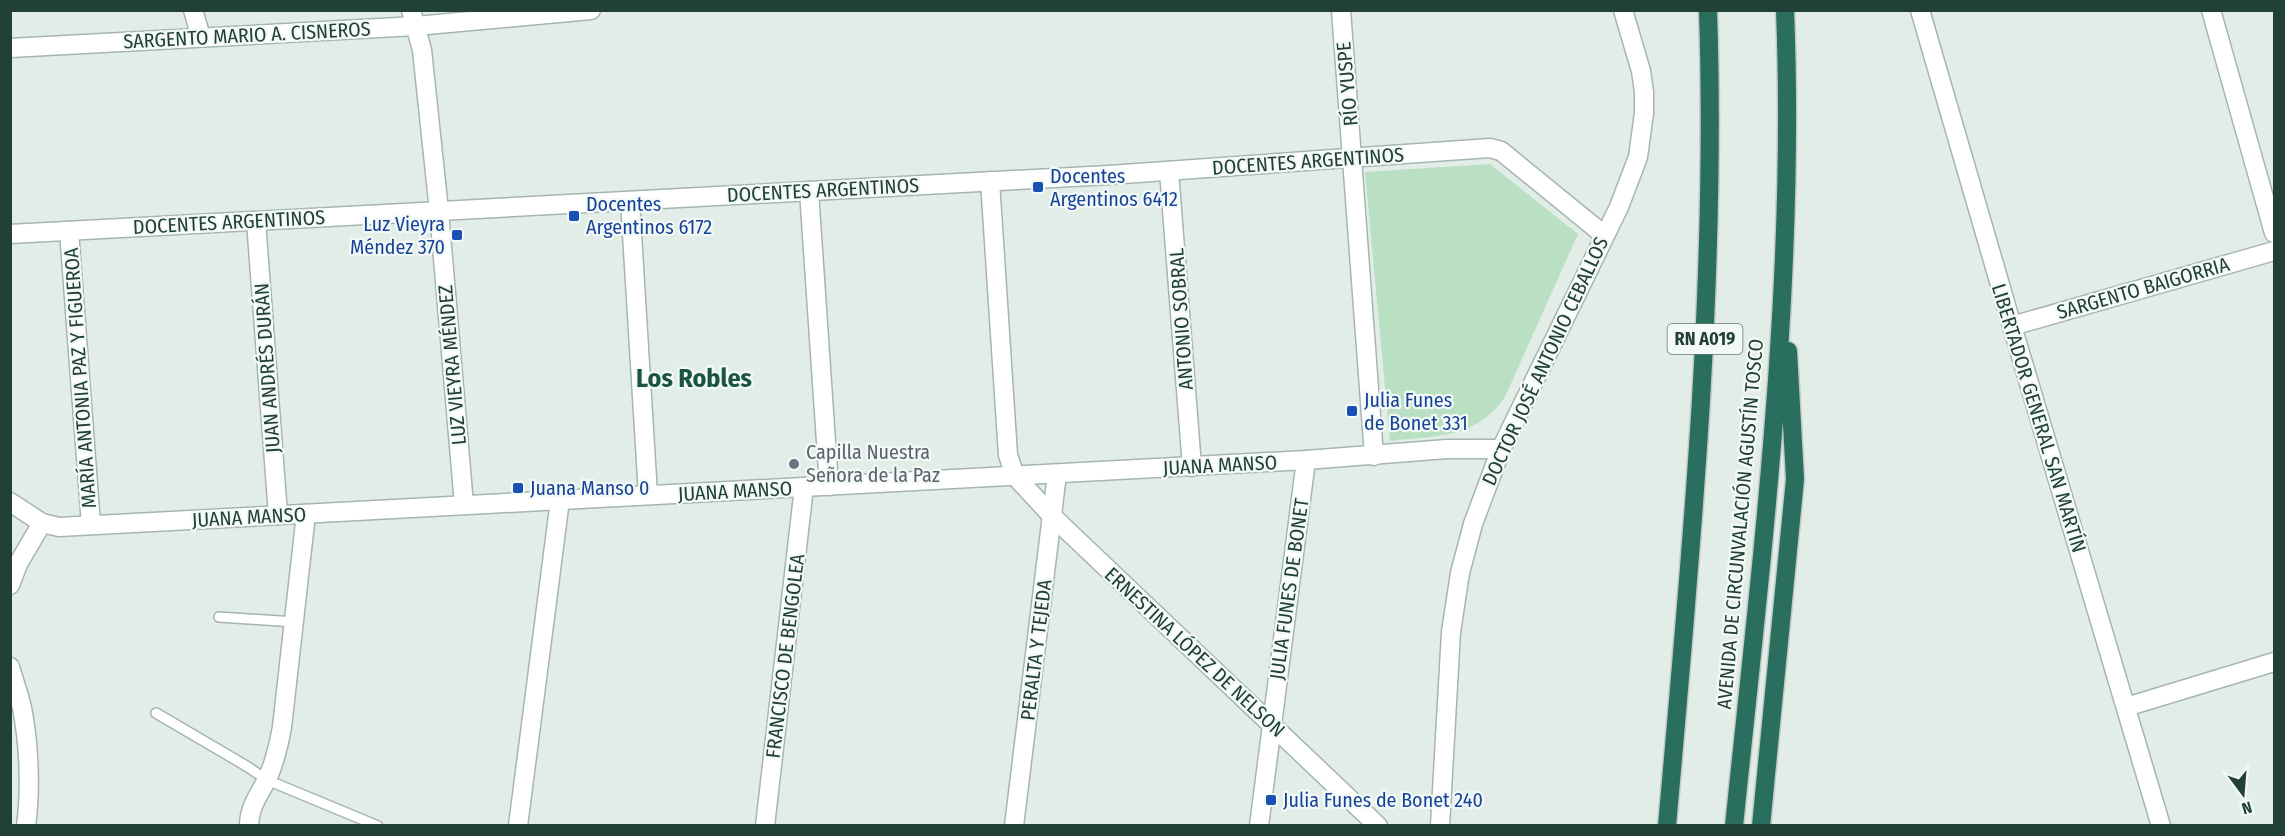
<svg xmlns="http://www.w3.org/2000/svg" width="2285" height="836" font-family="'Fira Sans Condensed',sans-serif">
  <rect width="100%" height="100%" fill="#e2ede8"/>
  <path fill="#b9e0c2" d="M1490,164L1578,234L1505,397C1475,440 1437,435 1390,441L1365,172Z"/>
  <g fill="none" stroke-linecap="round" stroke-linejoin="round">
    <defs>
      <g id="lane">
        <path d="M219,617L295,622"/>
        <path d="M156,713L248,767L267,780L378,826"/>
      </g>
      <g id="street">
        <path d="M193,10L201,37"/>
        <path d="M411,10L422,50L439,211L464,505"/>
        <path d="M1341,10L1374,456"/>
        <path d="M1920,10L2012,326L2161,826"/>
        <path d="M2211,10L2274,233"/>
        <path d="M10,48L416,26L591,10"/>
        <path d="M1169,171L1192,467"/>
        <path d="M990,181L1008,455L1015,476L1052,516L1378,826"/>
        <path d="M809,191L829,486"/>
        <path d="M630,201L648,495"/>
        <path d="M256,221L278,515"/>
        <path d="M69,231L91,525"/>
        <path d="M10,234L1109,175L1490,148L1501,151L1604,235"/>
        <path d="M2012,326L2274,251"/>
        <path d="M10,502L42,523L59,527L1306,460L1447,449H1501"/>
        <path d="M10,585L18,564L42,523"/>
        <path d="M10,667C14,681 19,694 22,708C29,743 31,790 26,826"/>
        <path d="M2126,707L2274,662"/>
        <path d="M249,826C249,806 260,794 268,777C275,761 279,744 282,727L306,514"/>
        <path d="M518,826L560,500"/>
        <path d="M765,826L804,487"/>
        <path d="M1014,826L1057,474"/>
        <path d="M1259,826L1306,460"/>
        <path d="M1440,826L1451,632L1460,573L1473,524L1501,449L1619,207L1638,157L1644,113V92L1641,71L1623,10"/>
      </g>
      <g id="highway">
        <path d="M1667,826C1691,554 1717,283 1708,10"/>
        <path d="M1734,826C1762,555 1796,283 1785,10"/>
        <path d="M1761,826L1795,479L1788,351"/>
      </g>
    </defs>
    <use href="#lane" stroke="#a4b6af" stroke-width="12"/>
    <use href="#street" stroke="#a4b6af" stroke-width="21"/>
    <use href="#highway" stroke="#c1cac7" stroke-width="21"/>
    <use href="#lane" stroke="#fff" stroke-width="9"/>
    <use href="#street" stroke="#fff" stroke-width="18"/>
    <use href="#highway" stroke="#2a6e5d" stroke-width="18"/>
  </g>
  <g fill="#1a4fb4" stroke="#f3f9f6" stroke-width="2">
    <rect x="1032" y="181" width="12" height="12" rx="3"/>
    <rect x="568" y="210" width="12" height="12" rx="3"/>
    <rect x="451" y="229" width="12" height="12" rx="3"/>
    <rect x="1346" y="405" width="12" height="12" rx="3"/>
    <rect x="512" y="482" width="12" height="12" rx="3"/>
    <rect x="1265" y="794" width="12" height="12" rx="3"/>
  </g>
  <circle fill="#6b7280" stroke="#f3f9f6" stroke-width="2" cx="794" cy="464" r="6"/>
  <g text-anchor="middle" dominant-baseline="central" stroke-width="4.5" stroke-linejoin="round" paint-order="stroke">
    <rect fill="#f3f9f6" stroke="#607870" stroke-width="1.5" x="1667.5" y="324" width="75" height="30" rx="4.5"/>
    <g font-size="18" font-weight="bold" fill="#214036">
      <text x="1705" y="339">RN A019</text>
    </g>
    <g font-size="20" fill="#214036" stroke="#f3f9f6">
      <text transform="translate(247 35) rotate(-3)">SARGENTO MARIO A. CISNEROS</text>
      <text transform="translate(1347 84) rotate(-95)">RÍO YUSPE</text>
      <text transform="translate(1308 161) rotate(-4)">DOCENTES ARGENTINOS</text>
      <text transform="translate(823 190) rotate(-3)">DOCENTES ARGENTINOS</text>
      <text transform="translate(229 222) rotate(-3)">DOCENTES ARGENTINOS</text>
      <text transform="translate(2143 288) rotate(-16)">SARGENTO BAIGORRIA</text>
      <text transform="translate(1181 319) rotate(-94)">ANTONIO SOBRAL</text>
      <text transform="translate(1545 361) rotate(-65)">DOCTOR JOSÉ ANTONIO CEBALLOS</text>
      <text transform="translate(452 365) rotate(-95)">LUZ VIEYRA MÉNDEZ</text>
      <text transform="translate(267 368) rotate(-94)">JUAN ANDRÉS DURÁN</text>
      <text transform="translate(80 378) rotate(-94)">MARÍA ANTONIA PAZ Y FIGUEROA</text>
      <text transform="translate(2039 418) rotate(73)">LIBERTADOR GENERAL SAN MARTÍN</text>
      <text transform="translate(1220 465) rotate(-3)">JUANA MANSO</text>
      <text transform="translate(735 491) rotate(-3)">JUANA MANSO</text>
      <text transform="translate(249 517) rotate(-3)">JUANA MANSO</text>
      <text transform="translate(1740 524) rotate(-85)">AVENIDA DE CIRCUNVALACIÓN AGUSTÍN TOSCO</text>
      <text transform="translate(1289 589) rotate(-82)">JULIA FUNES DE BONET</text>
      <text transform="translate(1036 650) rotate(-83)">PERALTA Y TEJEDA</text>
      <text transform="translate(1195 652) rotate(43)">ERNESTINA LÓPEZ DE NELSON</text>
      <text transform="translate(785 656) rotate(-83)">FRANCISCO DE BENGOLEA</text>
    </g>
    <g font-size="20" fill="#164399" stroke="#f3f9f6" text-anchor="start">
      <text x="1050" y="176">Docentes<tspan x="1050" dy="23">Argentinos 6412</tspan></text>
      <text x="586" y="204">Docentes<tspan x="586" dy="23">Argentinos 6172</tspan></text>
      <text x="445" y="224" text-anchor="end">Luz Vieyra<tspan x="445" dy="23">Méndez 370</tspan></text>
      <text x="1364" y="400">Julia Funes<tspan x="1364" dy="23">de Bonet 331</tspan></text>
      <text x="530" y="488">Juana Manso 0</text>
      <text x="1283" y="800">Julia Funes de Bonet 240</text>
    </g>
    <g font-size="20" fill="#5b616d" stroke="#f3f9f6" text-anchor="start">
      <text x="806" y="452">Capilla Nuestra<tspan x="806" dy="23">Señora de la Paz</tspan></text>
    </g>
    <g font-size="26" font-weight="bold" fill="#1b5443" stroke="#f3f9f6">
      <text x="694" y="378">Los Robles</text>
    </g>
  </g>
  <rect width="2285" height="836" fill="none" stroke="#214036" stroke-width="24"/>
  <g transform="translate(2243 794) rotate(164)" stroke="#f3f9f6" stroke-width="4.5" paint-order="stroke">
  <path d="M0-4.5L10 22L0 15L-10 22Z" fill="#214036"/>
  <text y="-9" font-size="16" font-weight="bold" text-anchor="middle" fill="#214036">N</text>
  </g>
</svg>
